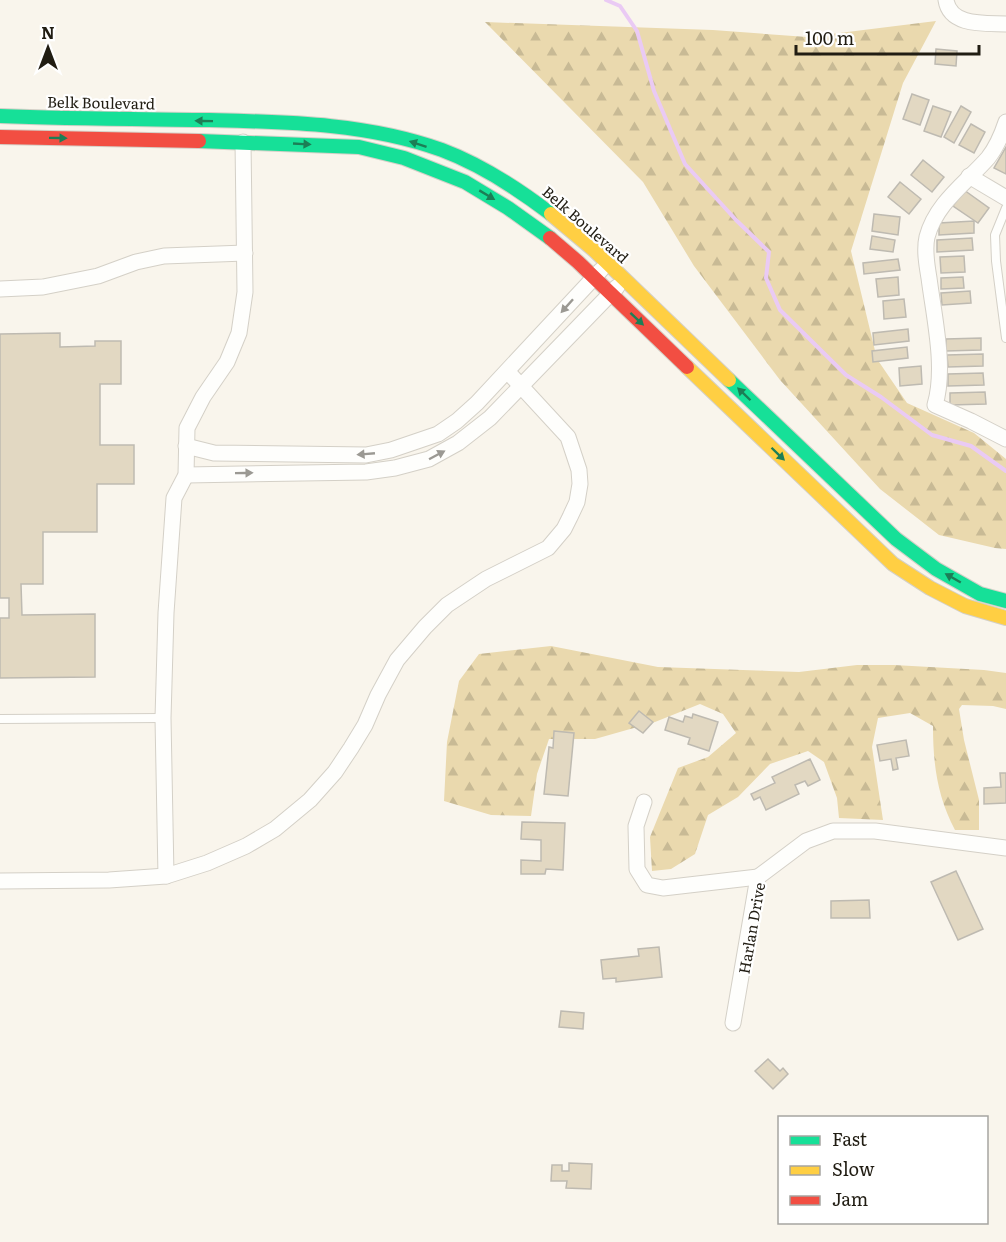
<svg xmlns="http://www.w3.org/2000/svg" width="1006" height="1242" font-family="Literata,serif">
  <defs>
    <pattern id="forest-firs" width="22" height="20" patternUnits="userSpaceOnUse" patternTransform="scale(1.5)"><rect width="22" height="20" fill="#ead9ae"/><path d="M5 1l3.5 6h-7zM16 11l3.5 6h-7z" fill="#c8ba95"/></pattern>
  </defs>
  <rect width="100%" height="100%" fill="#f9f5ec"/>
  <g fill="url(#forest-firs)">
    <path d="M936,21L903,83L851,251L877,359L907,403L974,433L1006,459V549L995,548L939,535L880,489L780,380L694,266L643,182L485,22L713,30L807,37Z"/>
    <path d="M551,646L658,667L799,672L857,665H894L984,670L1006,673V709L993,706L962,705L959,709L964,740L979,800V830H955C937,796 933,763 933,726L910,713L878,718L872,747L883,820L839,818L837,798L824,762L808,751L770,764L738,797L708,815L695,854L671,869L652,871L650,837L678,768L708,757L736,733L723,714L700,704L655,722L595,739H549L537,774L531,816L491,815L444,801L447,742L459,681L479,654Z"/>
  </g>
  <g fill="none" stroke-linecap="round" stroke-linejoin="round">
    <path stroke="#eacaf4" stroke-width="4" d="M606,0L620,6L637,31L654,91L685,164L736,220L769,252L766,278L780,310L846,375L881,397L932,435L971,446L1006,471"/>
  </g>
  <g fill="#e2d8c2" stroke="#bebab1" stroke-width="1.5">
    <path d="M936,49L957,51L956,66L935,64Z"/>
    <path d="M912,94L929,100L920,125L903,119Z"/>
    <path d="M933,106L951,112L941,137L924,131Z"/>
    <path d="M961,106L971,112L954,143L944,137Z"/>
    <path d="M971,124L985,132L974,153L959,145Z"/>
    <path d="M1006,147V174L994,168Z"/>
    <path d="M923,160L944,177L932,192L911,175Z"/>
    <path d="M900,182L921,199L909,214L888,197Z"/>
    <path d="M964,190L989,208L978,223L953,206Z"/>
    <path d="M874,214L900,217L898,235L872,231Z"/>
    <path d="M974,221V233L939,235V223Z"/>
    <path d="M872,236L895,240L893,252L870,249Z"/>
    <path d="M972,238L973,250L937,252V240Z"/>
    <path d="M964,256L965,272L941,273L940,257Z"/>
    <path d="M898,259L900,270L864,274L863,263Z"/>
    <path d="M898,277L899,295L878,297L876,279Z"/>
    <path d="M963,277L964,288L941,289V278Z"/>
    <path d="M970,291L971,303L942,305L941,293Z"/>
    <path d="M904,299L906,317L884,319L883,301Z"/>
    <path d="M908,329L909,341L874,345L873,333Z"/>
    <path d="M60,333V347L95,346V341H121V384H100V445H134V484H97V532H43V584H21L22,615L95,614V677L0,678V618H9V598H0V334Z"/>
    <path d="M981,338V350L946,351V339Z"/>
    <path d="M907,347L908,358L873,362L872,351Z"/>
    <path d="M983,354V366L948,367L947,355Z"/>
    <path d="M921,366L922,384L900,386L899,368Z"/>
    <path d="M983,373L984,385L948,386V374Z"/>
    <path d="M985,392L986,404L950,405V393Z"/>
    <path d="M639,711L653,722L643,733L629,723Z"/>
    <path d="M693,714L718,722L709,751L688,744L690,738L665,730L669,717L683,722L685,716L692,718Z"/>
    <path d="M554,731L574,733L568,796L544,794L549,747L553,748Z"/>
    <path d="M906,740L909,756L896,758L898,769L893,770L891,759L880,761L877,745Z"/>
    <path d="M810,759L820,780L808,786L805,781L795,785L799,794L766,810L760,797L754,800L751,794L775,783L772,777Z"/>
    <path d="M1000,773H1006V803L984,804V788L1001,787Z"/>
    <path d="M522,822L565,823L563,870L546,869L545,874H521V860L541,861V840L521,839Z"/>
    <path d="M956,871L983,929L958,940L931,882Z"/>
    <path d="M869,900L870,918H831V901Z"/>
    <path d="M659,947L662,977L616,982V978L603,979L601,960L639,956L638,949Z"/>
    <path d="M561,1011L584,1013L583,1029L559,1027Z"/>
    <path d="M768,1059L780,1071L783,1068L788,1074L773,1089L755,1071Z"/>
    <path d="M569,1163L592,1164L591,1189L566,1188L567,1181H551L552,1165H562V1171H569Z"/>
  </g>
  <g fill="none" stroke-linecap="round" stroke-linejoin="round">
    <defs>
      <g id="lane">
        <path d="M1006,208L995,235L996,261L1006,338"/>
        <path d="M0,719L163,718"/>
      </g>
      <g id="street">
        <path d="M946,0C950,27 986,23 1006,24"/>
        <path d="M1006,122C1002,134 996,148 988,158C966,183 936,203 927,237C924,250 927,266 929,278C934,317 946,368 935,405L971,421L1006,439"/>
        <path d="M969,176L1006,198"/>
        <path d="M0,289L43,287L98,276L136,262L164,256L245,253"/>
        <path d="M186,446L214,453L366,455L391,450L438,434L457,421L477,403L601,270"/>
        <path d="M186,475L366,472L395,468L429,459L458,443L490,418L617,287"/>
        <path d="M644,802L636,826L637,869L647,885L663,888L758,877"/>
        <path d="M166,876L163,718L166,613L174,498L186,475L187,428L203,397L227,362L239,333L245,292L243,142"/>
        <path d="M0,881L109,880L166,876L207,863L246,846L275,829L310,800L335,772L351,748L365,725L378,695L397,660L425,627L447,605L486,579L548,548L564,529L570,517L577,502L580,484L579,470L568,437L508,372"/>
        <path d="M733,1023L758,877L806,841L833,831H875L1006,848"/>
      </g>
      <g id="fast">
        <path d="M0,116C70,119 139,119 209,120C287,122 367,123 442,150C482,165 517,188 551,214"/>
        <path d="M199,141L359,147L404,158L465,182L508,208L550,238"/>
        <path d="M729,380L896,539L936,569L980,594L1006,601"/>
      </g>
      <g id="slow">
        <path d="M551,214L594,250L729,380"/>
        <path d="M687,367L893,564L930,588L965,606L1006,618"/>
      </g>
      <g id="jam">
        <path d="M0,137L199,141"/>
        <path d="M550,238L578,262L687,367"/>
      </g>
    </defs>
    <use href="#lane" stroke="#d4d0c7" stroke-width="10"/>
    <use href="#street" stroke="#d4d0c7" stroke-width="17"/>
    <use href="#fast" stroke="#d4d0c7" stroke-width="16"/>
    <use href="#slow" stroke="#d4d0c7" stroke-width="16"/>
    <use href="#jam" stroke="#d4d0c7" stroke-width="16"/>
    <use href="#lane" stroke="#fefefc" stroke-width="8"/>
    <use href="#street" stroke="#fefefc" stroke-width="15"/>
    <use href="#fast" stroke="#16e098" stroke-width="14"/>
    <use href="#slow" stroke="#ffcf43" stroke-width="14"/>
    <use href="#jam" stroke="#f24e42" stroke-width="14"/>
  </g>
  <defs><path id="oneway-solid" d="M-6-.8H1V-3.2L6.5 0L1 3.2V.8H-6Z" transform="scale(1.5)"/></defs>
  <g fill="#1c7e56">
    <use href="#oneway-solid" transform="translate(204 121) rotate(-179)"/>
    <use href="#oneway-solid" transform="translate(58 138) rotate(1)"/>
    <use href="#oneway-solid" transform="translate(302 144) rotate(3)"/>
    <use href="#oneway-solid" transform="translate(418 144) rotate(-162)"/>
    <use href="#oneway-solid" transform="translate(487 195) rotate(31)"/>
    <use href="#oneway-solid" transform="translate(637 319) rotate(43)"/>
    <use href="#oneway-solid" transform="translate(744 394) rotate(-136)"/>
    <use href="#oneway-solid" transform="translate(778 454) rotate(44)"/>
    <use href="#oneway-solid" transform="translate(953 578) rotate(-150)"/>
  </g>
  <g fill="#9b9993">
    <use href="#oneway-solid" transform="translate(567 306) rotate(132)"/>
    <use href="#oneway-solid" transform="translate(366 454) rotate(175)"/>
    <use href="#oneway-solid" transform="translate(437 455) rotate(-28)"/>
    <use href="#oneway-solid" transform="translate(244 473) rotate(-1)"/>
  </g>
  <g text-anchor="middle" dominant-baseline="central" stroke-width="4.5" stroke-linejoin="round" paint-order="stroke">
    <g font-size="15" fill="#211d13" stroke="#fff">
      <text transform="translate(101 102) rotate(1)">Belk Boulevard</text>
      <text transform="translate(586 224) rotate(41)">Belk Boulevard</text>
      <text transform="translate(751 928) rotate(-80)">Harlan Drive</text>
    </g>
  </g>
  <rect x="778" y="1116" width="210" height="108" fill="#ffffff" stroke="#a6a5a1" stroke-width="1.5"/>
  <rect x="790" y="1136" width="30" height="9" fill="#16e098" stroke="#a6a5a1" stroke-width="1.5"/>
  <text x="832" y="1146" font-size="18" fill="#211d13">Fast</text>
  <rect x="790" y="1166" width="30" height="9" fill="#ffcf43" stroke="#a6a5a1" stroke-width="1.5"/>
  <text x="832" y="1176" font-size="18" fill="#211d13">Slow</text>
  <rect x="790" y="1196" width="30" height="9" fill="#f24e42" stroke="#a6a5a1" stroke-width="1.5"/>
  <text x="832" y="1206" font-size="18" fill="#211d13">Jam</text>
  <g transform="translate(48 48)" stroke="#ffffff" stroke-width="4.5" paint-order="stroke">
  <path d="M0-4.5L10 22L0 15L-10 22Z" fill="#211d13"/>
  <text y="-9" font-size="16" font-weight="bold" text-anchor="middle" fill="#211d13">N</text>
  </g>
  <path d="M796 45v9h183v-9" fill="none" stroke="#211d13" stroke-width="3"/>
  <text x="805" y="45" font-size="18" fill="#211d13" stroke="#ffffff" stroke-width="4.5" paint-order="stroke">100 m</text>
</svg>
